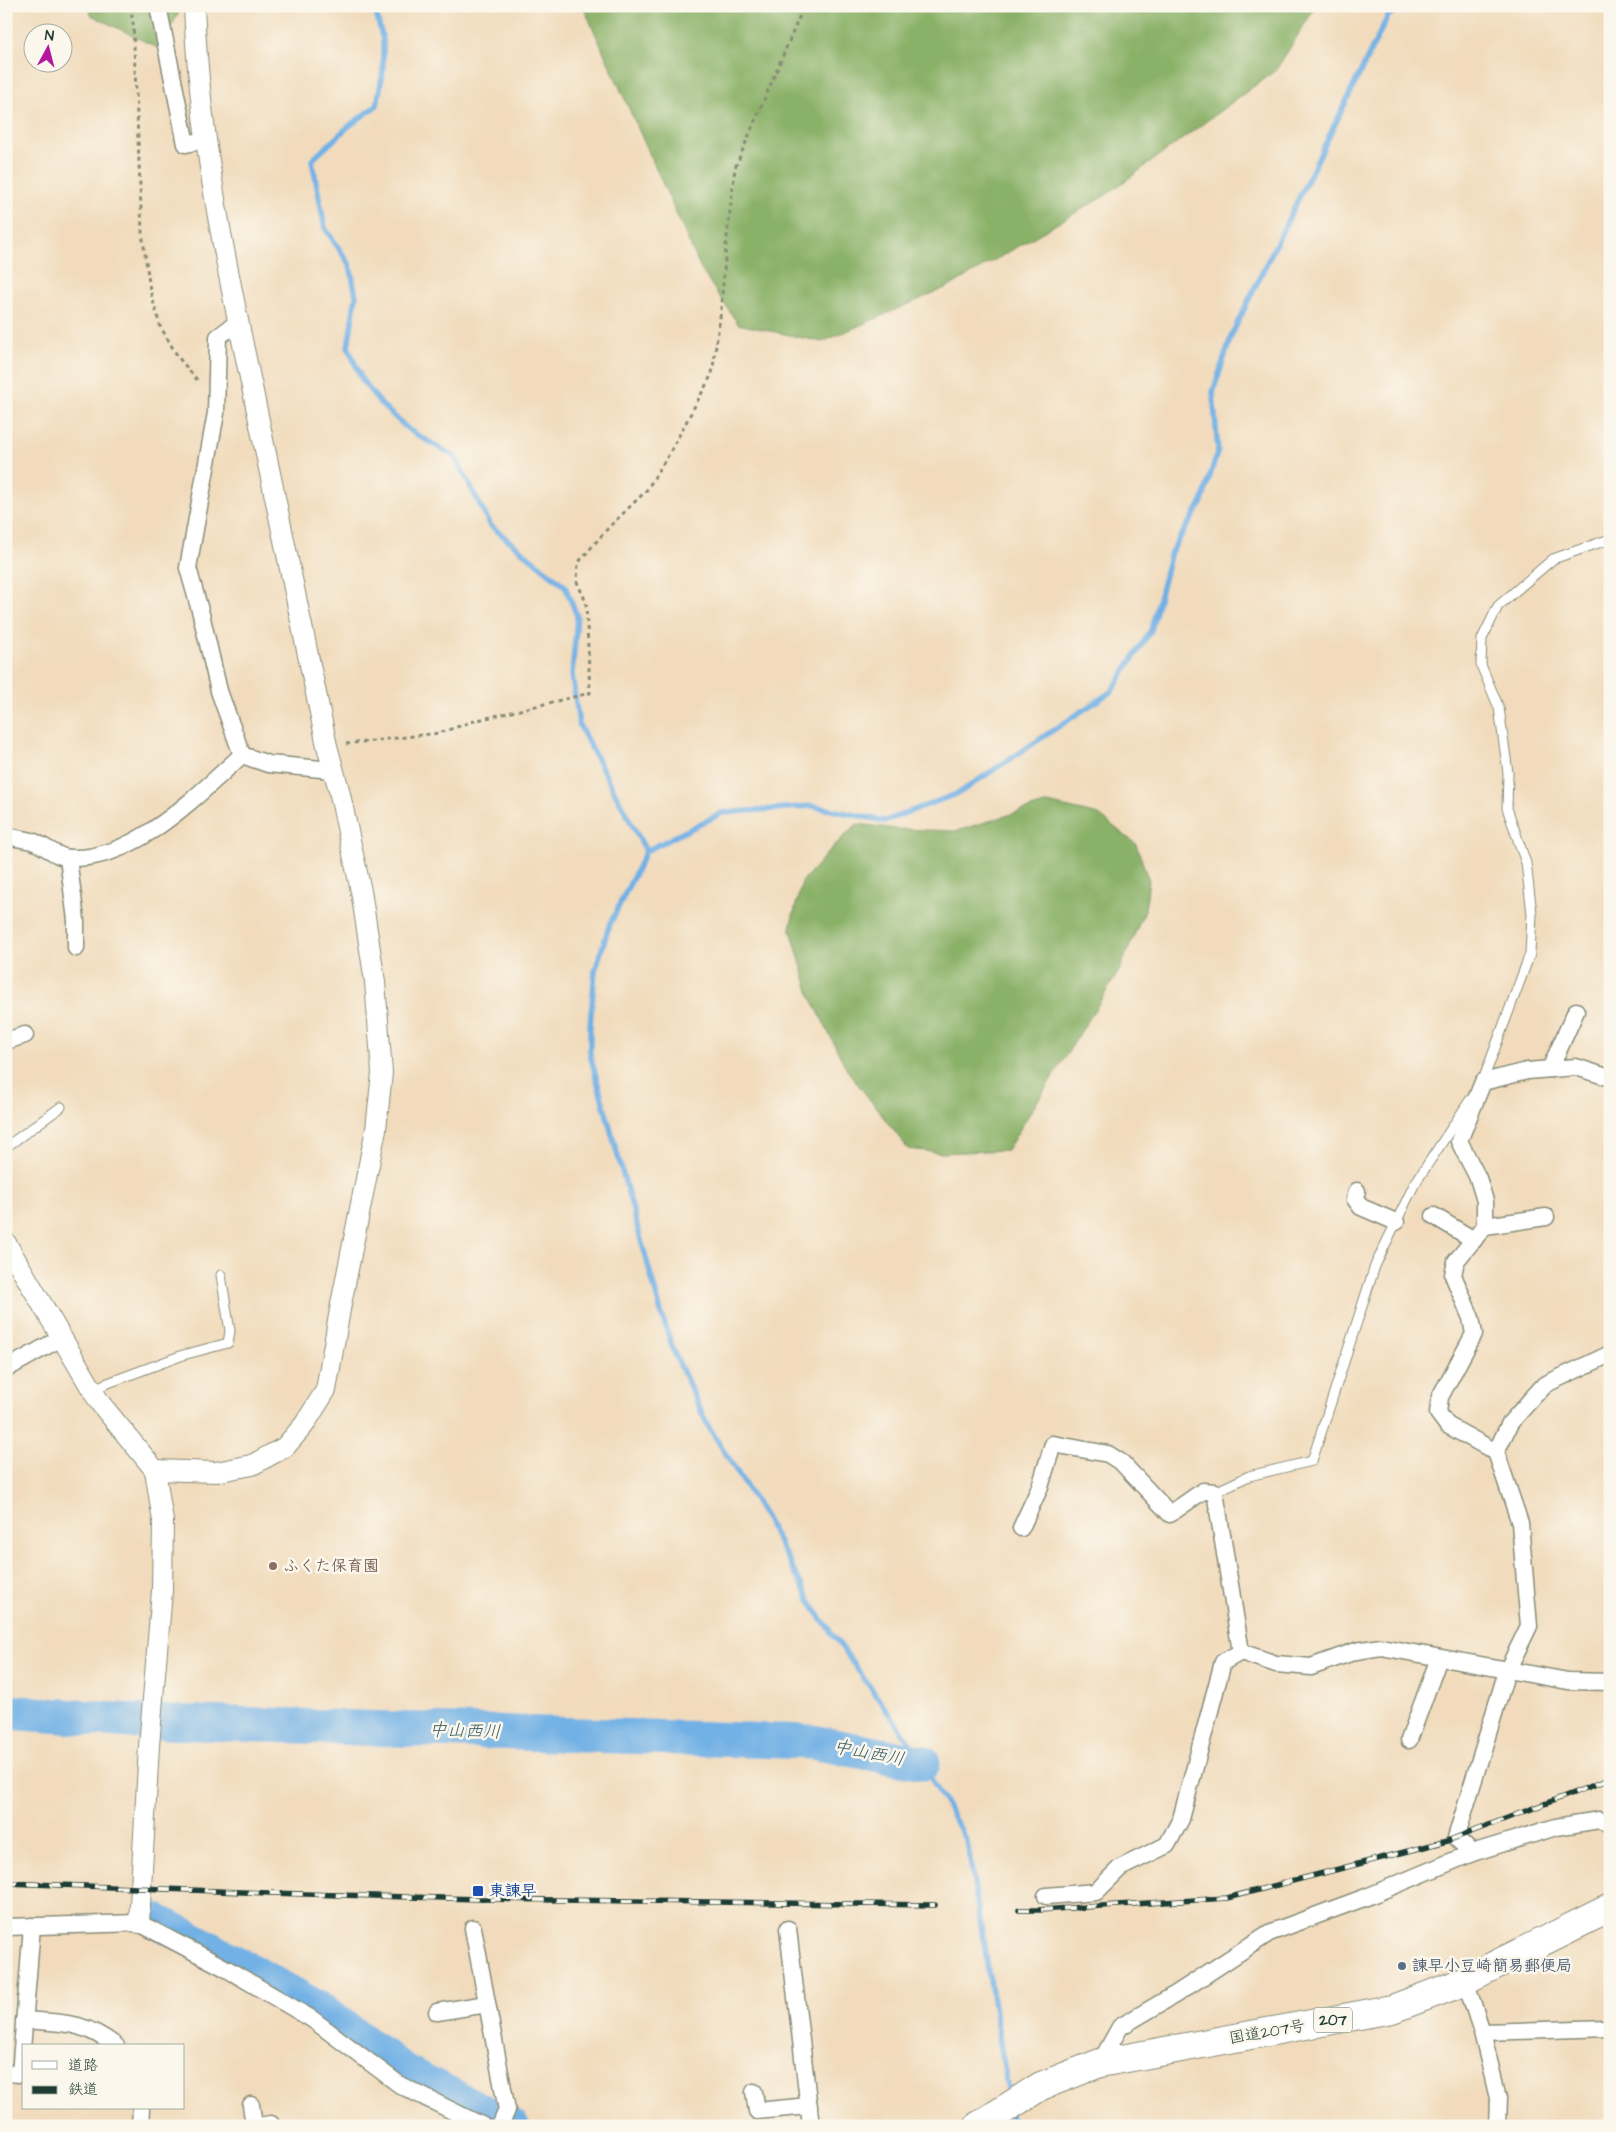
<svg xmlns="http://www.w3.org/2000/svg" width="1616" height="2132" font-family="'Architects Daughter','Klee One',sans-serif">
  <rect width="100%" height="100%" fill="#fbf7ec"/>
  <filter id="ink" filterUnits="userSpaceOnUse"><feTurbulence type="fractalNoise" baseFrequency=".02" numOctaves="2"/><feDisplacementMap in="SourceGraphic" scale="10" xChannelSelector="R" yChannelSelector="G"/><feConvolveMatrix kernelMatrix="1 2 1 2 8 2 1 2 1" color-interpolation-filters="sRGB"/></filter>
  <filter id="wash" filterUnits="userSpaceOnUse"><feTurbulence type="fractalNoise" baseFrequency=".0096" numOctaves="4" result="noise"/><feDisplacementMap in="SourceGraphic" scale="20" xChannelSelector="R" yChannelSelector="G"/><feGaussianBlur stdDeviation="1.12" result="paint"/><feColorMatrix in="noise" values="0 0 0 0 0 0 0 0 0 0 0 0 0 0 0 0 0 1.4 0 .05"/><feComposite in="paint" operator="in"/></filter>
  <g filter="url(#wash)">
    <rect width="100%" height="100%" fill="#f1dbbc"/>
    <g fill="#8ab167" stroke="#54774e">
      <path d="M89,6H182L160,49L91,15Z"/>
      <path d="M583,6H1316L1276,70L1106,195L952,285L822,342L738,324L702,271Z"/>
      <path d="M1048,803L1099,815L1136,844L1149,881L1145,910L1119,971L1007,1150L942,1153L908,1149L847,1070L810,995L790,927L802,882L830,850L857,824L897,829L956,831Z"/>
    </g>
    <g fill="none" stroke-linecap="round" stroke-linejoin="round">
      <g stroke="#72b1e5" stroke-width="5.5">
        <path d="M374,6L383,40V71L377,105L349,126L312,160L325,228L350,265L356,296L348,347L362,380L381,404L409,430L455,457L491,526L565,586L577,616L572,675L579,725L646,851"/>
        <path d="M1009,2097L967,1841L914,1749L814,1608L764,1515L707,1424L674,1352L661,1312L590,1055V1026L595,971L609,926L646,851L722,813L812,806L885,821L959,793L1112,691L1151,630L1171,552L1202,502L1218,450L1213,392L1232,334L1388,16L1403,6"/>
        <path d="M1011,2114L1013,2126"/>
      </g>
      <g stroke="#72b1e5" stroke-width="35">
        <path d="M6,1712L132,1721L812,1742L923,1763"/>
        <path d="M154,1920L189,1937L318,2008L404,2071L512,2126"/>
      </g>
    </g>
  </g>
  <g filter="url(#ink)">
    <g fill="none" stroke-linecap="round" stroke-linejoin="round">
      <defs>
        <g id="service">
          <path d="M1482,1083L1530,954L1532,914L1526,863L1507,808L1508,773L1499,708L1481,665L1482,639L1498,606L1553,559L1610,539"/>
          <path d="M6,1147L61,1107"/>
          <path d="M92,1389L183,1355L228,1343L230,1331L221,1275"/>
          <path d="M1215,1492L1249,1476L1312,1461L1375,1266L1414,1185L1470,1100"/>
        </g>
        <g id="minor">
          <path d="M158,6L186,144L205,140"/>
          <path d="M238,322L218,337L216,413L188,568L201,614L219,691L242,755L268,764L332,770"/>
          <path d="M6,836C15,838 24,839 32,841C44,845 58,858 70,858C135,861 197,795 242,755"/>
          <path d="M68,858L76,920V948"/>
          <path d="M6,1041L25,1035"/>
          <path d="M1550,1069L1576,1011"/>
          <path d="M1357,1191L1355,1199L1361,1207L1396,1222"/>
          <path d="M1434,1216L1474,1240"/>
          <path d="M1485,1226V1201L1478,1178L1459,1141L1483,1082L1527,1071L1576,1067L1610,1078"/>
          <path d="M6,1369L61,1338"/>
          <path d="M1496,1452L1447,1425L1438,1413L1440,1397L1474,1334L1471,1318L1453,1275L1456,1261L1485,1226L1546,1217"/>
          <path d="M1021,1528L1040,1487L1053,1444L1108,1454L1122,1463L1170,1514L1203,1491L1215,1492L1241,1652L1276,1664L1311,1667L1356,1651L1381,1647L1568,1681L1610,1682"/>
          <path d="M1409,1740L1439,1658"/>
          <path d="M1472,1853L1456,1838L1507,1671L1529,1626L1520,1523L1496,1452L1510,1423L1544,1385L1610,1354"/>
          <path d="M1046,1896L1096,1892L1120,1868L1167,1845L1181,1819L1223,1662L1241,1652"/>
          <path d="M6,1927L139,1923L227,1969L312,2019L400,2085L483,2126"/>
          <path d="M473,1928L507,2110L500,2126"/>
          <path d="M788,1929L811,2126"/>
          <path d="M1465,1980L1482,2032L1498,2098L1497,2126"/>
          <path d="M437,2012L487,2004"/>
          <path d="M24,2020C64,2023 83,2021 116,2046"/>
          <path d="M1482,2032L1610,2028"/>
          <path d="M1100,2063L1120,2027L1176,1994L1269,1933L1369,1896L1472,1853L1556,1827L1599,1820L1610,1824"/>
          <path d="M6,2073L20,2074L32,1926"/>
          <path d="M754,2092L757,2111L809,2106"/>
          <path d="M251,2105L254,2126"/>
          <path d="M140,2126L141,2108"/>
          <path d="M259,2126L271,2124"/>
        </g>
        <g id="tertiary">
          <path d="M6,1243L100,1403L155,1470L163,1521L162,1591L149,1746L139,1923"/>
          <path d="M155,1470L216,1472L252,1465L285,1447L304,1425L326,1390L341,1304L376,1129L382,1073L375,982L361,891L339,790L327,746C302,626 277,507 252,387C225,261 199,135 194,6"/>
        </g>
        <path id="trunk" d="M978,2126L1041,2086L1100,2063L1392,2009L1453,1986L1610,1908"/>
      </defs>
      <use href="#service" stroke="#888c78" stroke-width="11"/>
      <use href="#minor" stroke="#888c78" stroke-width="19"/>
      <use href="#tertiary" stroke="#888c78" stroke-width="22"/>
      <use href="#trunk" stroke="#888c78" stroke-width="30"/>
      <g stroke="#888c78" stroke-width="3" stroke-dasharray="4 4" stroke-linecap="butt">
        <path d="M130,6L133,23L142,232L150,290L160,326L178,357L198,381"/>
        <path d="M346,744L439,733L474,721L590,693L586,602L577,582L578,563L609,527L646,491L669,454L712,374L721,310L726,246L735,168L804,6"/>
      </g>
      <use href="#service" stroke="#fff" stroke-width="9"/>
      <use href="#minor" stroke="#fff" stroke-width="16"/>
      <use href="#tertiary" stroke="#fff" stroke-width="20"/>
      <use href="#trunk" stroke="#fff" stroke-width="28"/>
      <defs>
        <g id="rail">
          <path d="M6,1883L270,1893L478,1899L935,1905"/>
          <path d="M1019,1910H1039L1227,1898L1447,1841L1610,1779"/>
        </g>
      </defs>
      <use href="#rail" stroke="#1f3d34" stroke-width="5.5"/>
      <use href="#rail" stroke="#fbf7ec" stroke-width="4" stroke-dasharray="11" stroke-linecap="butt"/>
    </g>
  </g>
  <circle fill="#8d6e63" stroke="#fbf7ec" stroke-width="2" cx="273" cy="1566" r="5"/>
  <rect fill="#1a4fb4" stroke="#fbf7ec" stroke-width="2" x="472" y="1885" width="12" height="12" rx="2.5"/>
  <circle fill="#5c6f8a" stroke="#fbf7ec" stroke-width="2" cx="1402" cy="1966" r="5"/>
  <g text-anchor="middle" dominant-baseline="central" stroke-width="5" stroke-linejoin="round" paint-order="stroke">
    <rect fill="#fbf7ec" stroke="#61756b" stroke-width="1" x="1314" y="2007.5" width="38" height="25" rx="4"/>
    <g font-size="15" font-weight="bold" fill="#1f3d34">
      <text x="1333" y="2020">207</text>
    </g>
    <g font-size="16" font-weight="bold" fill="#785e54" stroke="#fbf7ec" text-anchor="start">
      <text x="283" y="1566">ふくた保育園</text>
    </g>
    <g font-size="16" font-weight="bold" fill="#164399" stroke="#fbf7ec" text-anchor="start">
      <text x="489" y="1891">東諫早</text>
    </g>
    <g font-size="16" font-weight="bold" fill="#4e5e75" stroke="#fbf7ec" text-anchor="start">
      <text x="1412" y="1966">諫早小豆崎簡易郵便局</text>
    </g>
    <g font-size="16" fill="#1f3d34" stroke="#fbf7ec">
      <text transform="translate(1267 2032) rotate(-10)">国道207号</text>
    </g>
    <g font-size="18" font-style="italic" fill="#345a60" stroke="#fbf7ec">
      <text transform="translate(465 1731) rotate(2)">中山西川</text>
      <text transform="translate(869 1753) rotate(11)">中山西川</text>
    </g>
  </g>
  <rect width="1616" height="2132" fill="none" stroke="#fbf7ec" stroke-width="25"/>
  <rect x="22" y="2044" width="162" height="65" fill="#fbf7ec" stroke="#a3ada2"/>
  <rect x="32" y="2061" width="25" height="8" fill="#ffffff" stroke="#a3ada2"/>
  <text x="68" y="2070" font-size="15" fill="#1f3d34">道路</text>
  <rect x="32" y="2086" width="25" height="8" fill="#1f3d34" stroke="#a3ada2"/>
  <text x="68" y="2094" font-size="15" fill="#1f3d34">鉄道</text>
  <g transform="translate(48 48) rotate(7)"><circle r="24" fill="#fbf7ec" stroke="#a3ada2"/>
  <path d="M0-4L9 19L0 12L-9 19Z" fill="#b5179e"/>
  <text y="-8" font-size="14" font-weight="bold" text-anchor="middle" fill="#1f3d34">N</text>
  </g>
</svg>
